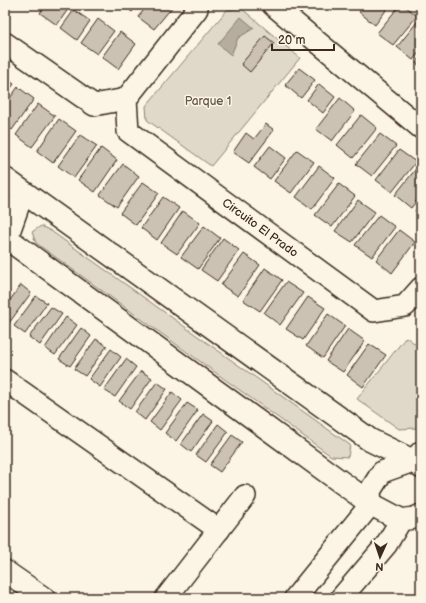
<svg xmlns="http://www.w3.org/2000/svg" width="426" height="603" font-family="'Balsamiq Sans',sans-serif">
  <rect width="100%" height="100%" fill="#fcf5e5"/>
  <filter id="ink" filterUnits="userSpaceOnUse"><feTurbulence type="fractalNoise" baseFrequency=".025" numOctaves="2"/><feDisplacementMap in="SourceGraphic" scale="8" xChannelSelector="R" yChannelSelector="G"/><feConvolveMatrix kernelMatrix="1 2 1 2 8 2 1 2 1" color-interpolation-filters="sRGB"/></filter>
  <g filter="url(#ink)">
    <g fill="#e0d8c8" stroke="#8e8173">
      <path d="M241,8L300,58L211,166L147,120L146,106L227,10Z"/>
      <path d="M41,226L51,231L350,445L348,457L331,456L36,243L32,232Z"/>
      <path d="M406,337L421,348V423L417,428L399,429L357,399Z"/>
    </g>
    <path fill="#b7ad9e" stroke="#85796b" d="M241,17L254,28L238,38L231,55L218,44Z"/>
    <g fill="#ccc2b3" stroke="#3b2a1e">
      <path d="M46,5H71L57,25L40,13Z"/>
      <path d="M123,5H137L132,12Z"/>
      <path d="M148,5H174L154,29L138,17Z"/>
      <path d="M365,5H382L387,9L375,25L359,12Z"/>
      <path d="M400,5H404L417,16L393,45L377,33Z"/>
      <path d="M74,10L90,21L77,40L61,28Z"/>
      <path d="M421,17V50L413,60L397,47Z"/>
      <path d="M98,19L114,31L97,54L81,43Z"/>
      <path d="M120,32L136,44L118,69L102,57Z"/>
      <path d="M265,36L274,43L250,72L241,64Z"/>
      <path d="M421,57V67L416,63Z"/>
      <path d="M299,68L315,80L301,98L285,85Z"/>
      <path d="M5,78L14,84L5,96Z"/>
      <path d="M319,84L335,97L323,113L307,100Z"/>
      <path d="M18,87L34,99L12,130L5,125V105Z"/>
      <path d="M340,98L355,111L332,141L316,129Z"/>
      <path d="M38,104L55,116L32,147L16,135Z"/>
      <path d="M361,115L377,128L353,158L337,145Z"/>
      <path d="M59,119L76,131L53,163L37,151Z"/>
      <path d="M266,124L274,130L249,163L233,152L246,133L254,139Z"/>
      <path d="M380,134L396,146L372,176L356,164Z"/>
      <path d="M80,135L97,146L74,178L58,166Z"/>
      <path d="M270,146L286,158L270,179L254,167Z"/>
      <path d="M101,148L117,160L95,192L78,180Z"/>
      <path d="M297,150L314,162L291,193L274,181Z"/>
      <path d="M399,150L416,162L392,192L376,180Z"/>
      <path d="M123,164L139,176L117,207L100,195Z"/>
      <path d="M419,165L421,167V195L411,208L395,195Z"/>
      <path d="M319,166L335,178L312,209L296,197Z"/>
      <path d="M143,182L159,193L136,225L120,213Z"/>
      <path d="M339,184L355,196L332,227L315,215Z"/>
      <path d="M163,197L179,208L157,240L141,228Z"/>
      <path d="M358,200L375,212L352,242L335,231Z"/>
      <path d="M421,203V215L415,211Z"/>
      <path d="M183,211L200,223L177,254L161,243Z"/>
      <path d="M379,215L395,227L372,257L355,245Z"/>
      <path d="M204,226L220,238L198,269L181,257Z"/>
      <path d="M399,230L415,242L392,273L376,260Z"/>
      <path d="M223,238L239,250L217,281L201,270Z"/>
      <path d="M244,254L260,265L238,296L221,285Z"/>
      <path d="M265,268L282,280L260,311L243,300Z"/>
      <path d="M286,282L303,293L280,325L264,313Z"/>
      <path d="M21,285L31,293L9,323L5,320V307Z"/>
      <path d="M36,296L47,303L25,334L14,326Z"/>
      <path d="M308,297L325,308L303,340L286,329Z"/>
      <path d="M51,307L62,314L40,345L29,337Z"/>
      <path d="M328,314L345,326L323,358L306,346Z"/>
      <path d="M66,317L77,325L55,355L45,348Z"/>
      <path d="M81,328L91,336L70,366L59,359Z"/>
      <path d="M348,329L365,341L343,372L326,361Z"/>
      <path d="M96,339L107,346L85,376L74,369Z"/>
      <path d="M369,344L386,355L363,387L347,375Z"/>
      <path d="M111,349L121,357L100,387L89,379Z"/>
      <path d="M126,359L136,367L115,397L104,390Z"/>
      <path d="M141,371L152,378L130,409L119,401Z"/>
      <path d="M157,382L167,389L145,420L135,412Z"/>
      <path d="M172,392L182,400L160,430L150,422Z"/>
      <path d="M187,403L198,410L176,441L165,433Z"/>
      <path d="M203,414L213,421L191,452L181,444Z"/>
      <path d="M218,424L228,432L206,462L196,455Z"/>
      <path d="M232,435L242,442L220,472L210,465Z"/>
    </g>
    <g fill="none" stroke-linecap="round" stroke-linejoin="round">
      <defs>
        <g id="street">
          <path d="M273,5L421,128"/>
          <path d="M5,43L94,105L126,99L128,131L374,311L405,306L421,288"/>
          <path d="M126,99L197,9V5"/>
          <path d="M5,242L7,238L23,193"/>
          <path d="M5,380L219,530"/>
          <path d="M5,571L44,598"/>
          <path d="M166,598L245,496"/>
          <path d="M295,598L371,504L370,491L382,472L413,461L421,452"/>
          <path d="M341,598L386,545L401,520L414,518L421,515"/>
        </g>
        <g id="secondary">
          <path d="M5,179L370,440L413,461L421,467"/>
          <path d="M5,237L371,504L401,520"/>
        </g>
      </defs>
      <use href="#street" stroke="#3b2a1e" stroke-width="24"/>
      <use href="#secondary" stroke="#3b2a1e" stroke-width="25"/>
      <use href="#street" stroke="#fcf5e5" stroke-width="21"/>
      <use href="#secondary" stroke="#fcf5e5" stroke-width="22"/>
    </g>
  </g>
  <g text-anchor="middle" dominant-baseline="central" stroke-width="3" stroke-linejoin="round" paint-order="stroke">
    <g font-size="12" fill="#645648" stroke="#fcf5e5">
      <text x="208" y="101">Parque 1</text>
    </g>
    <g font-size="12" fill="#3b2a1e" stroke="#fcf5e5">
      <text transform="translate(260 228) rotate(36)">Circuito El Prado</text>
    </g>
  </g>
  <rect width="426" height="603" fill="none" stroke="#fcf5e5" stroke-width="20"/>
  <rect x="10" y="10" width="406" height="583" fill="none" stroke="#3b2a1e" stroke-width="1.5" filter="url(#ink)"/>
  <g transform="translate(380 557) rotate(183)" stroke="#fcf5e5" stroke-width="3" paint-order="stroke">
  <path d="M0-3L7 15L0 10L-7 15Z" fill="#3b2a1e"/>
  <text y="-6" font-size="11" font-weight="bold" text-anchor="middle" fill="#3b2a1e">N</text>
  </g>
  <path d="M272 44v6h62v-6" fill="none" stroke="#3b2a1e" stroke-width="2"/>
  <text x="278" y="44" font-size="12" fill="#3b2a1e" stroke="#fcf5e5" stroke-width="3" paint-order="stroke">20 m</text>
</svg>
